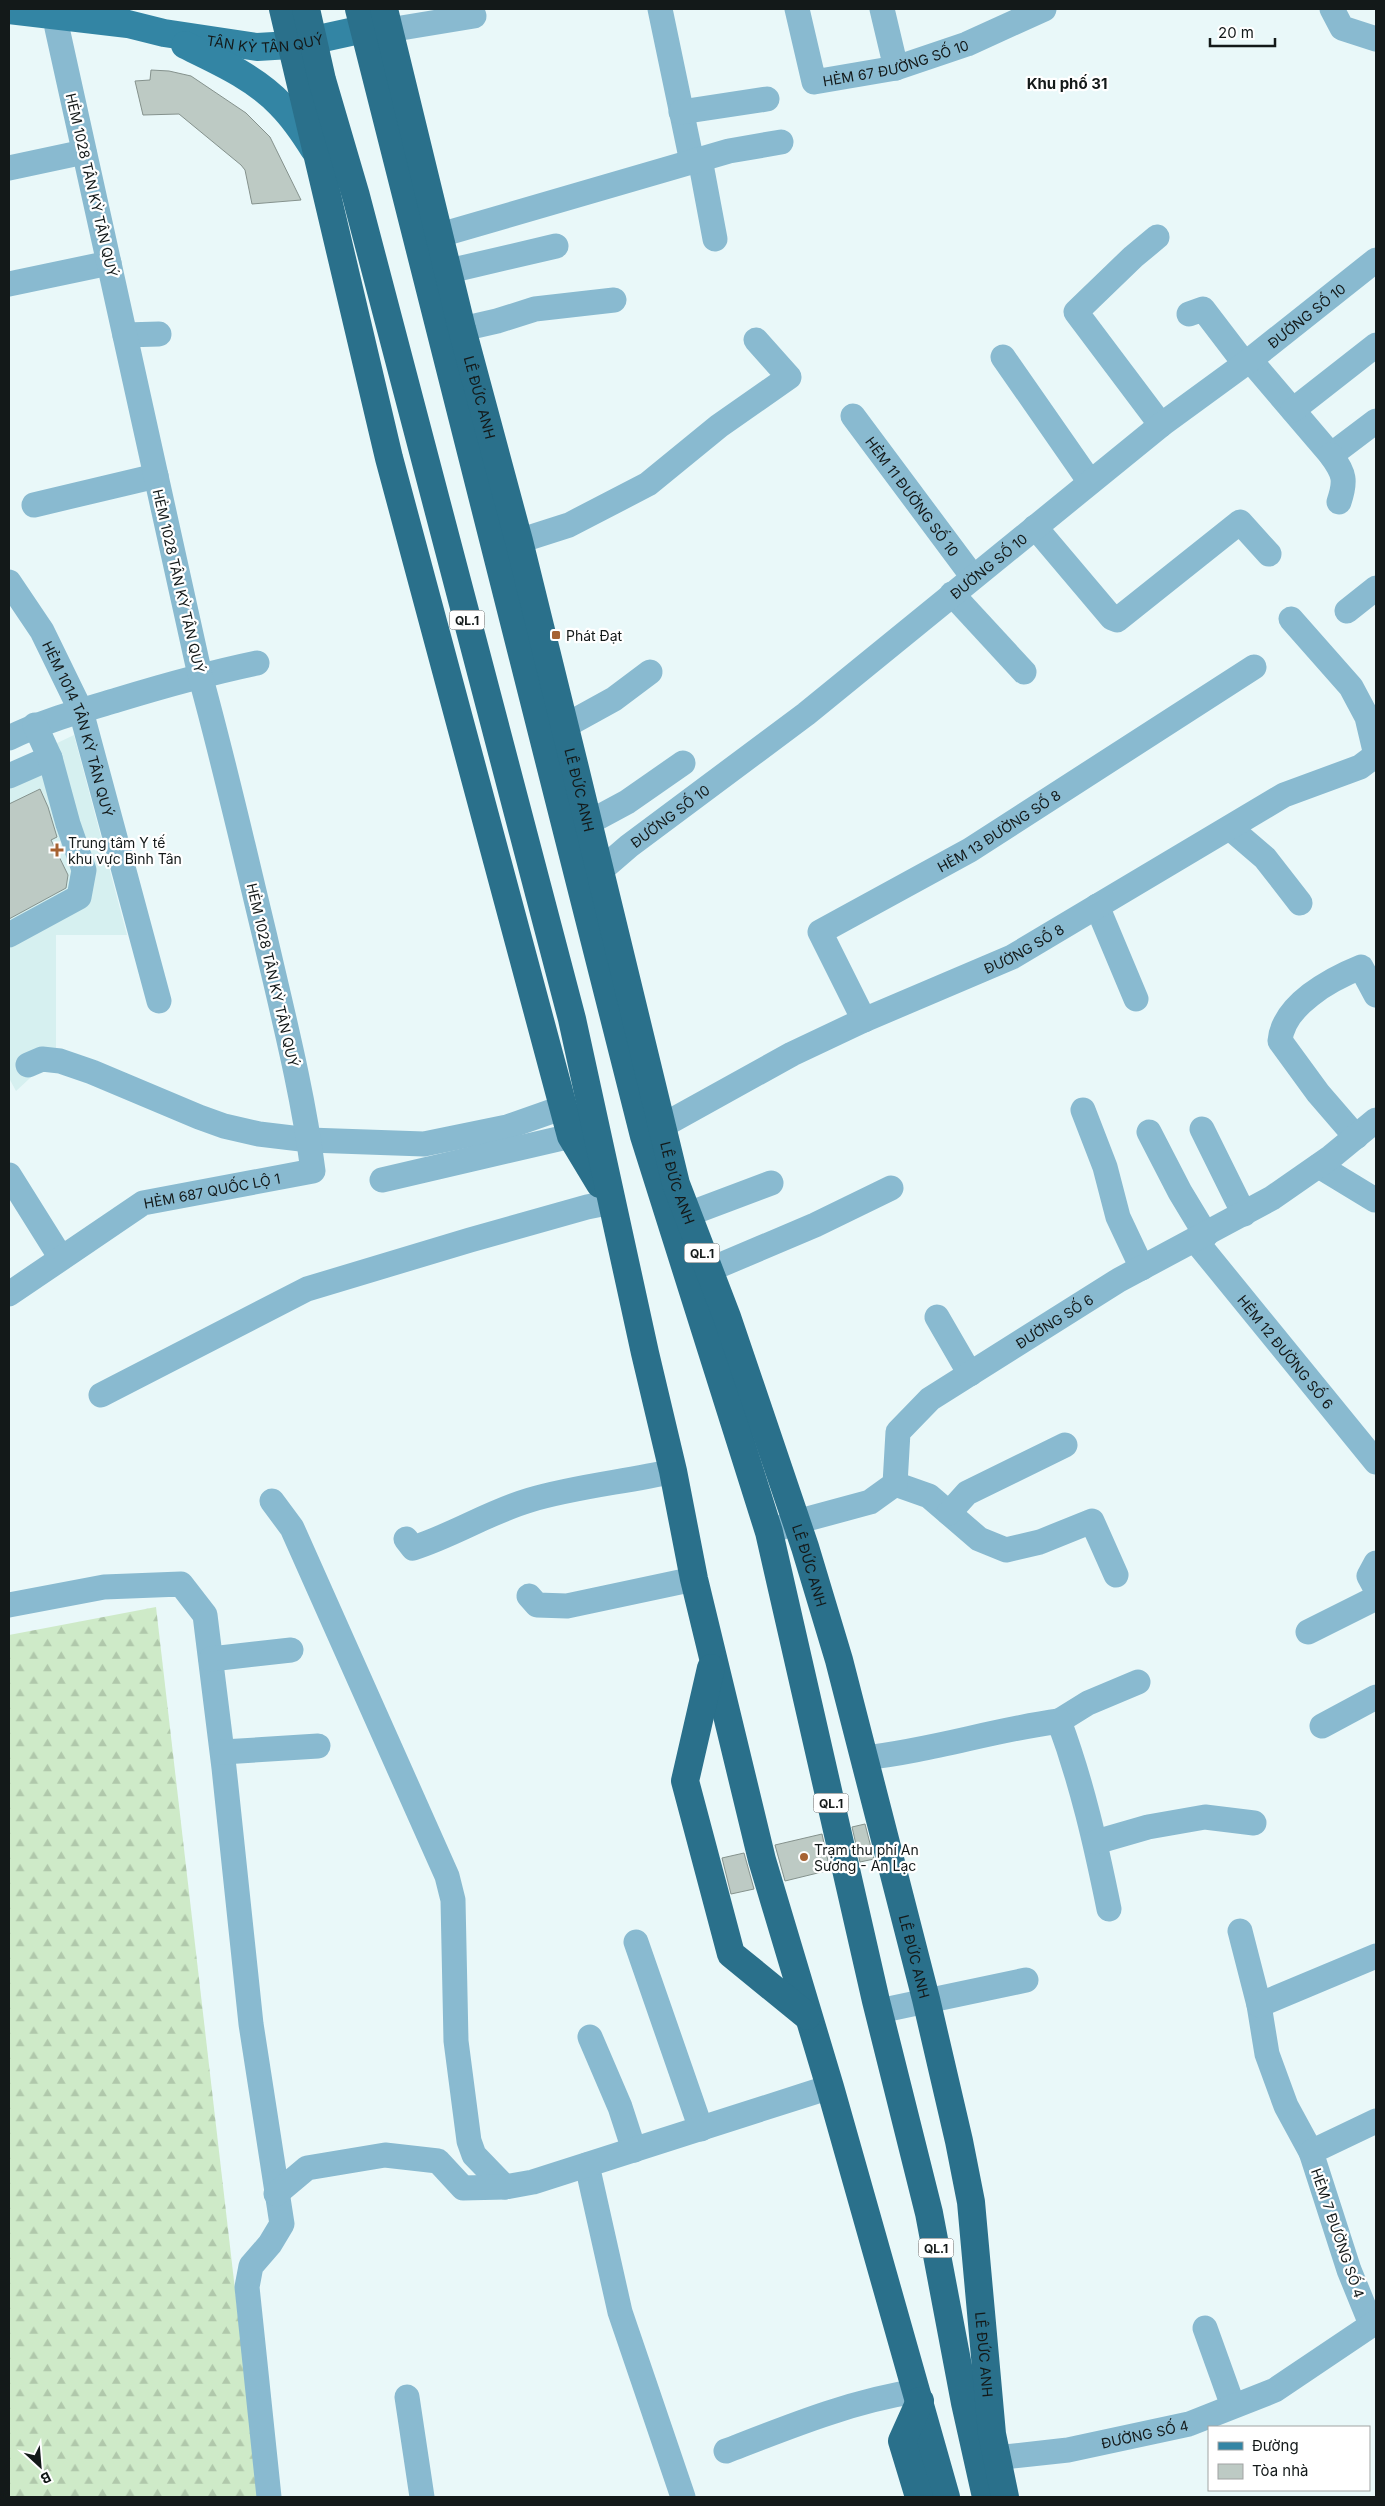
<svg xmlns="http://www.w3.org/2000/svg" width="1385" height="2506" font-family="Inter,sans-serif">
  <defs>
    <pattern id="forest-firs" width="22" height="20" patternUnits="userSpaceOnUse" patternTransform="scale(1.25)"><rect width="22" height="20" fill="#ceeac8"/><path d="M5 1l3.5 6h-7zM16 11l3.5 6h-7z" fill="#b0c8ab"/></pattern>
  </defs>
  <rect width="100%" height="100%" fill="#e9f8f9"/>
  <path fill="#d6f0f0" d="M74,735L127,935H56V1054L16,1091L9,1078V766Z"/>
  <path fill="url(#forest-firs)" d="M156,1607L259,2497H9V1635Z"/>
  <g fill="#bdcac4" stroke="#85928d">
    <path d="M151,70L169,71L191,76L246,113L270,137L301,200L252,204L245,170L241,165L179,114L143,115L135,81L150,80Z"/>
    <path d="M40,789L48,807L57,837L51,840L68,875L66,888L9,919V804Z"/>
    <path d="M865,1824L874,1859L860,1862L852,1827Z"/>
    <path d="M822,1834L830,1870L785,1881L775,1845Z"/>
    <path d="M744,1853L754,1889L731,1894L722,1858Z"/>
  </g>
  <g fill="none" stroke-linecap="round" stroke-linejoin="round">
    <g stroke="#89bad0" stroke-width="25">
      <path d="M660,9L692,162"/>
      <path id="s1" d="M797,9L814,82L896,68L967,44L1044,9"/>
      <path d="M882,9L896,68"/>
      <path d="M1332,9L1342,28L1376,39"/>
      <path d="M389,30L474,16"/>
      <path d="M681,112L767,99"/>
      <path d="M700,159L715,239"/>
      <path d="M9,168L84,152"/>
      <path d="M440,235L729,151L781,142"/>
      <path d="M1157,237L1133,257L1076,312L1161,425"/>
      <path d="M449,271L556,246"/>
      <path d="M9,284L109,263"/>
      <path d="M1189,314L1203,309L1245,364"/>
      <path d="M462,329L497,321L535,309L614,300"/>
      <path d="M125,335L159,334"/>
      <path d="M1003,357L1090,482"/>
      <path d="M1250,360L1331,455L1376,421"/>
      <path d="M1293,410L1376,345"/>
      <path id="s2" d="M853,416L973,577"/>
      <path d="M1331,455C1345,474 1346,481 1339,502"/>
      <path d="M34,505L156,476"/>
      <path d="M1035,527L1112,618L1117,620L1240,522L1269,554"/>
      <path d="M519,541L569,525L648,484L719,426L789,377L756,340"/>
      <path id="s3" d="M9,582L42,631L81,711L159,1001"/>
      <path d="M952,594L1024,672"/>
      <path d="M1347,611L1376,588"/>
      <path d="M1291,619L1351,687L1367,717L1376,755"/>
      <path d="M565,726L614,699L650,672"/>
      <path d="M9,738C43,721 80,711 117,700C163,686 209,673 257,663"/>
      <path d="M9,776L50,758"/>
      <path d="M588,823L627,802L683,763"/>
      <path d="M1230,828L1265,858L1300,903"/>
      <path id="s4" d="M600,871L629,846L806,714L1161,425L1250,360L1376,260"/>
      <path d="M1097,906L1136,999"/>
      <path d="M9,935L79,897L84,870L68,824L50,758L35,725"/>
      <path id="s5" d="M864,1020L820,932L970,850L1254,667"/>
      <path d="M28,1065L42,1059L60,1061L92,1072L199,1117L224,1126L259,1134L309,1140L424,1144L507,1127L564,1107"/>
      <path d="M1083,1110L1105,1167L1118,1217L1142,1268"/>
      <path d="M1202,1129L1244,1214"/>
      <path d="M1149,1132L1180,1192L1206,1235"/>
      <path id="s6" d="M644,1136L792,1054L864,1020L1012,957L1284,795L1360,767L1376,755"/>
      <path d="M1356,1137L1318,1093L1280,1041C1283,1005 1331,979 1361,967L1376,995"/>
      <path d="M1319,1166L1375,1200"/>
      <path d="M9,1175L61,1258"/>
      <path d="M382,1180L571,1136"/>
      <path d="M670,1221L771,1183"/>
      <path id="s7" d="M1195,1240L1376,1462"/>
      <path d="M690,1278L815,1225L891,1188"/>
      <path id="s8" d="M9,1294L143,1203L313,1171C303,1093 283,1015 265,937C244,850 224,762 200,675L57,28"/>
      <path d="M937,1317L970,1374"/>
      <path d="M101,1395L307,1289L470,1240L587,1207L612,1202"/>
      <path d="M895,1484L929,1496L979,1539L1006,1550L1040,1542L1092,1521L1116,1575"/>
      <path d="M272,1501L292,1528L447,1876L453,1900L456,2041L469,2141L474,2155L505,2187"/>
      <path d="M949,1513L967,1493L1065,1445"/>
      <path id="s9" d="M769,1532L796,1522L870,1502L895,1484L898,1432L930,1399L1119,1280L1272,1198L1331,1157L1376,1120"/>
      <path d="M406,1539L413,1548C454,1535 489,1512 530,1500C577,1486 626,1482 673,1471"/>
      <path d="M1376,1563L1369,1576L1376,1589"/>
      <path d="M529,1596L537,1605L567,1606L694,1579"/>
      <path d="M9,1605L104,1587L181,1584L205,1615L224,1768L251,2024L282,2224L270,2244L251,2266L247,2287L269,2497"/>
      <path d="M1308,1632L1376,1598"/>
      <path d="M211,1659L291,1650"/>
      <path d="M1059,1721L1088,1703L1138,1682"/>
      <path d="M1322,1726L1376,1697"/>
      <path d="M223,1752L318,1746"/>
      <path d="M864,1758C930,1751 993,1730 1059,1721C1082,1783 1096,1845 1109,1909"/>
      <path d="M1096,1842L1148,1827L1205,1817L1254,1823"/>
      <path d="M1240,1931L1259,2005L1267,2054L1286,2106L1311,2152"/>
      <path d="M636,1942L701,2129"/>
      <path d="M1259,2005L1376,1956"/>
      <path d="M879,2011L1026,1980"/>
      <path d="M590,2037L620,2107L634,2150"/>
      <path d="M587,2165L620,2312L683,2497"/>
      <path d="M276,2194L307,2168L385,2155L438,2161L463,2188L505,2187L533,2182L830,2087"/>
      <path d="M1371,2324L1349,2270L1311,2152L1376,2121"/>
      <path d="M1205,2328L1233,2406"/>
      <path d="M407,2397L422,2497"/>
      <path d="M726,2451C788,2427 851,2401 917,2391"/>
      <path id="s10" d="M977,2460L1068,2450L1189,2424L1275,2390L1376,2322"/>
    </g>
    <g stroke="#3385a4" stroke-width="28">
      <path id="s11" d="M9,10L128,24L164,33L257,47L291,45L364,29"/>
      <path d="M185,45C218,61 256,78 281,105C294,118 304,133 314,149"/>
    </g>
    <g stroke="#2a708b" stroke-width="28">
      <path d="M283,9L389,458L571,1136L600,1184"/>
      <path d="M306,9L322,80L356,196L572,1019L645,1353L673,1471L694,1579L762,1860L830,2087L946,2497"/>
      <path d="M359,9L644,1136L769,1532L876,2001L929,2213L965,2403L986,2497"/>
      <path id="s12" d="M384,9L462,329L519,541L573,760L676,1184L727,1317L805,1547L839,1660L926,1999L959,2141L971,2202L992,2434L1005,2497"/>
      <path d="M711,1668L685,1781L731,1954L807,2016"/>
      <path d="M919,2497L902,2441L920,2401"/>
    </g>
  </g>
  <g fill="#a66232" stroke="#fff" stroke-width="2">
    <rect x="551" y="630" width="10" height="10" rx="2.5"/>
    <path d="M54.5 842.5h5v5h5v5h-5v5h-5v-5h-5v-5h5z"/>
    <circle cx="804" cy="1857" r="5"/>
  </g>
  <g text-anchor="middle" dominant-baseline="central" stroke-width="4.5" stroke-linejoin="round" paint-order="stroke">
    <g fill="#fff" stroke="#5a5e5e" stroke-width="1">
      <rect x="449.5" y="610.5" width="35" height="19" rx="4"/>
      <rect x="684.5" y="1243.5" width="35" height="19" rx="4"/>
      <rect x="813.5" y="1793.5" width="35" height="19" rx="4"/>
      <rect x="918.5" y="2238.5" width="35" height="19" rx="4"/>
    </g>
    <g font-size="12" font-weight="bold" fill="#131919">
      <text x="467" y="620">QL.1</text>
      <text x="702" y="1253">QL.1</text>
      <text x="831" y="1803">QL.1</text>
      <text x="936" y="2248">QL.1</text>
    </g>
    <g font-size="14" fill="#131919" stroke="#fff">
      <text stroke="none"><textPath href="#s11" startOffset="259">TÂN KỲ TÂN QUÝ</textPath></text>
      <text stroke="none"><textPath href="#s1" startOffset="159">HẺM 67 ĐƯỜNG SỐ 10</textPath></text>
      <text transform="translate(92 185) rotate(77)">HẺM 1028 TÂN KỲ TÂN QUÝ</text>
      <text stroke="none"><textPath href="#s4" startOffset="899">ĐƯỜNG SỐ 10</textPath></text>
      <text stroke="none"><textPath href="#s12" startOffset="400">LÊ ĐỨC ANH</textPath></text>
      <text stroke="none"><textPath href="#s2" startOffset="100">HẺM 11 ĐƯỜNG SỐ 10</textPath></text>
      <text stroke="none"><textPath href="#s4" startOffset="494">ĐƯỜNG SỐ 10</textPath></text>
      <text transform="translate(179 581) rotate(77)">HẺM 1028 TÂN KỲ TÂN QUÝ</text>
      <text stroke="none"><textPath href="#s3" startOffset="164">HẺM 1014 TÂN KỲ TÂN QUÝ</textPath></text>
      <text stroke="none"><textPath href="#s12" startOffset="805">LÊ ĐỨC ANH</textPath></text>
      <text stroke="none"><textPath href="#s4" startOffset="89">ĐƯỜNG SỐ 10</textPath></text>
      <text stroke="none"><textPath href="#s5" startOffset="304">HẺM 13 ĐƯỜNG SỐ 8</textPath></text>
      <text stroke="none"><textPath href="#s6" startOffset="424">ĐƯỜNG SỐ 8</textPath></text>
      <text transform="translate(273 975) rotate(77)">HẺM 1028 TÂN KỲ TÂN QUÝ</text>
      <text stroke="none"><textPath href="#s12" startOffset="1210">LÊ ĐỨC ANH</textPath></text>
      <text stroke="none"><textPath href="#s8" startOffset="232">HẺM 687 QUỐC LỘ 1</textPath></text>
      <text stroke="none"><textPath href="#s9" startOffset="381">ĐƯỜNG SỐ 6</textPath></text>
      <text stroke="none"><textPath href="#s7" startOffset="144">HẺM 12 ĐƯỜNG SỐ 6</textPath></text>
      <text stroke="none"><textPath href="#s12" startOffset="1615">LÊ ĐỨC ANH</textPath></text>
      <text stroke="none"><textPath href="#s12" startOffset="2020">LÊ ĐỨC ANH</textPath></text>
      <text transform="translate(1338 2233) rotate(71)">HẺM 7 ĐƯỜNG SỐ 4</text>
      <text stroke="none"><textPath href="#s12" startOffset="2425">LÊ ĐỨC ANH</textPath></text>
      <text stroke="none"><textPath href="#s10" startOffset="170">ĐƯỜNG SỐ 4</textPath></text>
    </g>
    <g font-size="14" fill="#131919" stroke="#fff" text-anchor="start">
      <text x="566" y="635">Phát Đạt</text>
      <text x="68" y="842">Trung tâm Y tế<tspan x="68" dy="16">khu vực Bình Tân</tspan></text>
      <text x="814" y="1849">Trạm thu phí An<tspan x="814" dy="16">Sương - An Lạc</tspan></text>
    </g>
    <g font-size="15" font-weight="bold" fill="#131919" stroke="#fff">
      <text x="1067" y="83">Khu phố 31</text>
    </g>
  </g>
  <rect width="1385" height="2506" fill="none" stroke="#131919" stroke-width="20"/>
  <rect x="1208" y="2426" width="162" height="65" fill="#ffffff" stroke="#a1a3a3"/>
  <rect x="1218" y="2442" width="25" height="8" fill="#3385a4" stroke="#a1a3a3"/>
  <text x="1252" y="2451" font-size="15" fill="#131919">Đường</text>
  <rect x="1218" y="2464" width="25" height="15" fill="#bdcac4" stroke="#a1a3a3"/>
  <text x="1252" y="2476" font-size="15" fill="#131919">Tòa nhà</text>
  <g transform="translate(40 2466) rotate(154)" stroke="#ffffff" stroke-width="4" paint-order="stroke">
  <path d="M0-4L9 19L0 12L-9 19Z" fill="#131919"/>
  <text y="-8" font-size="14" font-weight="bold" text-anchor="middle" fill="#131919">B</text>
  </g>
  <path d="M1210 38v8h65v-8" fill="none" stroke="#131919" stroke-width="2.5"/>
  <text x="1218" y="38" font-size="15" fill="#131919" stroke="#ffffff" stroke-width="4" paint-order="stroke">20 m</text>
</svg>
